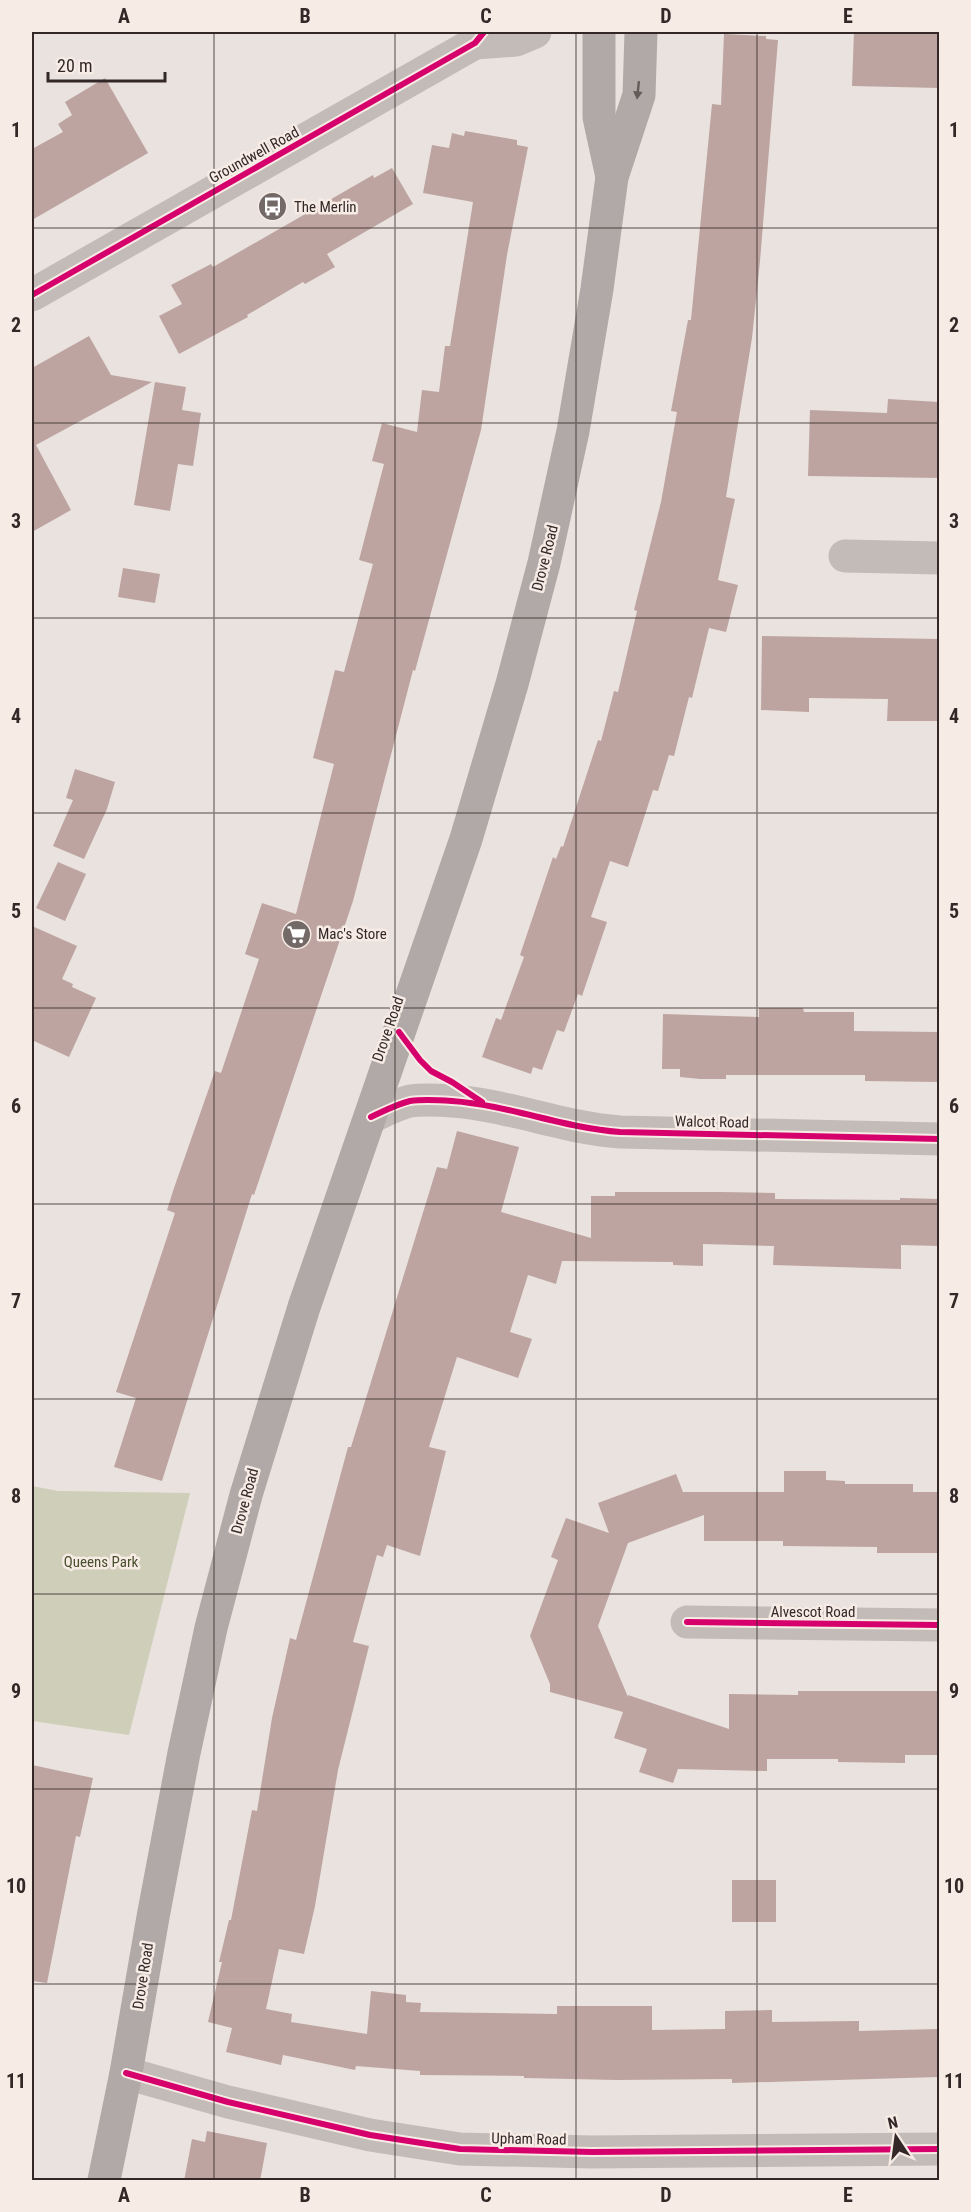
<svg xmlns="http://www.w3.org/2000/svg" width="971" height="2212" font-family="'Roboto Condensed',sans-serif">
  <rect width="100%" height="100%" fill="#eae2de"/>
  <path fill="#ceceb9" d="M32,1486L58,1491L190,1493L129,1735L32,1721Z"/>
  <g fill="#bda4a1">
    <path d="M854,32H939V88L852,86Z"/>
    <path d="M724,34L766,36V39L778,40L760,261L752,338L726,497L735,499L718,580L738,585L726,632L709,628L692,698L689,697L674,756L669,755L658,791L653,790L628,867L610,861L591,917L607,922L582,996L578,994L564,1032L557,1030L542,1070L533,1067L531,1074L482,1057L496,1018L501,1020L524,957L520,955L553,857L556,859L561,846L563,847L598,740L601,741L614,691L618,692L637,611L634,610L661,502L677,412L671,411L688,320H691L712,104L721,105Z"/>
    <path d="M105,78L148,153L32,220V149L63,132L58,124L72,115L65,102Z"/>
    <path d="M465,131L517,140V145L528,147L507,255L481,430L415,671L413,670L353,901L254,1195L252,1194L162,1481L114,1467L136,1398L116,1392L175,1213L167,1210L174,1188L215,1071L221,1073L259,959L245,954L262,903L296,914L334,764L313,758L335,670L344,672L373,564L359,560L384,464L372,461L382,423L417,432L422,390L439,392L445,346H450L473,202L423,193L432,145L449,148L452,133L464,136Z"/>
    <path d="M392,168L413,204L327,254L335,267L305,284L303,282L247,315L248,317L179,354L159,316L182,304L171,285L211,264L213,267L373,175L374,178Z"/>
    <path d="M89,336L111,375L152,382L36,445L71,510L32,532V368Z"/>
    <path d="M155,382L186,387L182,410L201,413L193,466L178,464L170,511L134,505Z"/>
    <path d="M888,399L939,402V478L808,476L810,410L887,413Z"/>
    <path d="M123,568L160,574L155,603L118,597Z"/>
    <path d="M762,636L939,639V721H887L888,699L809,698V712L761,710Z"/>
    <path d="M75,769L115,782L107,809L84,859L53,846L73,800L66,798Z"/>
    <path d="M58,862L86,874L65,921L36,908Z"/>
    <path d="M32,926L77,946L62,979L73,984L72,987L96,998L69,1057L34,1041L32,1048Z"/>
    <path d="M759,1008H803L804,1012H854V1031L939,1032V1082L865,1081V1075H726V1079H700L680,1077V1069H662L663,1014L759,1017Z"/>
    <path d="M457,1131L519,1147L501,1212L591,1238V1196H615V1192H721L775,1193V1199L900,1200V1198L939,1199V1246L901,1245V1269L773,1265L774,1246L703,1244V1266L673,1265V1262L562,1261L556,1284L528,1275L510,1332L532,1339L518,1378L457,1357L429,1447L446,1451L420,1556L387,1545L383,1557L377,1555L353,1642L369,1646L338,1770L315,1906L304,1954L279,1949L266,2009L292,2014L291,2022L367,2034L371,1991L406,1995V2002L421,2003L420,2012L557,2014V2006H652V2030L725,2029V2011L772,2010V2022L859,2021V2031L939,2029V2077L732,2083V2079L617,2080L524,2078V2076L420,2075V2071L356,2066L355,2070L283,2055L281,2065L226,2052L232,2028L208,2022L222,1962H219L225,1937L229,1920H231L252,1810L257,1811L272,1718L290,1638L296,1640L348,1447H351L437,1167L447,1169Z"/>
    <path d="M784,1471H826V1480L845,1481V1484H913V1492H939V1553H877V1547L783,1546V1541H704V1515L628,1543L598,1626L628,1697V1695L729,1729V1694L798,1695V1691H939V1755H905V1763L838,1762V1759H767V1771L678,1769L673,1783L639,1772L647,1749L614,1738L623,1712L550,1692V1684L530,1636L558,1560L551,1557L566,1518L609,1533L598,1503L676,1474L683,1492H784Z"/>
    <path d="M32,1765L93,1778L80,1837L76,1836L47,1983L32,1981Z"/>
    <rect x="732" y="1880" width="44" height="42"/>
    <path d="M207,2131L267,2143L260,2181H184L192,2139L205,2142Z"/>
  </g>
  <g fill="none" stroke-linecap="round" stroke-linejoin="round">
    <g stroke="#c3bbb7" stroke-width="33">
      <path d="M475,43L516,40L535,32"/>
      <path d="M32,295L475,43L484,32"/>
      <path d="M845,556L940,558"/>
      <path d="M371,1117C384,1111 397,1104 410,1101C424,1099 438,1100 452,1101C509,1105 563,1128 620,1132L940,1139"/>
      <path d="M687,1622L940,1625"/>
      <path d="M126,2073L228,2102L370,2135L460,2149L592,2152L940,2149"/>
    </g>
    <g stroke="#b1a9a7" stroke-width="33">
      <path d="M599,32V117L612,177"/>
      <path d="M104,2180L126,2073L153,1917L184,1753L211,1628L246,1495L304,1307L466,839L512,684L544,563L573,431L597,289L612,177L639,95L641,32"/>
    </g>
    <defs>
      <g id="cycleway">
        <path d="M32,295L475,43L484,32"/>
        <path d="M399,1032L420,1060L431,1071L452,1082L482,1102"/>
        <path d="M371,1117C384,1111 397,1104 410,1101C424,1099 438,1100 452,1101C509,1105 563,1128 620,1132L940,1139"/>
        <path d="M687,1622L940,1625"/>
        <path d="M126,2073L228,2102L370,2135L460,2149L592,2152L940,2149"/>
      </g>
    </defs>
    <use href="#cycleway" stroke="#f7ece5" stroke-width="10"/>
    <use href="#cycleway" stroke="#d6006c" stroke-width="6"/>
  </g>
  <defs><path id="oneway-solid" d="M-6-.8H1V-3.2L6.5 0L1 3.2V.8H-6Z" transform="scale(1.5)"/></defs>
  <use fill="#655c5a" href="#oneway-solid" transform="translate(638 90) rotate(96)"/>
  <path fill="none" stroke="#332827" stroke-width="1.5" stroke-opacity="0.55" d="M214,32V2180M395,32V2180M576,32V2180M757,32V2180M32,228H940M32,423H940M32,618H940M32,813H940M32,1008H940M32,1204H940M32,1399H940M32,1594H940M32,1789H940M32,1984H940"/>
  <defs>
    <symbol id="bus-disc" viewBox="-11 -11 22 22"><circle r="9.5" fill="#736967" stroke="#f7ece5"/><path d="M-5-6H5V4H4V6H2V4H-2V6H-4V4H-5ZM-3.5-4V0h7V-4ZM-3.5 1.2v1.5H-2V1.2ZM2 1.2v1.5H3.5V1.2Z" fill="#fff"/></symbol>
    <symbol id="supermarket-disc" viewBox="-11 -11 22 22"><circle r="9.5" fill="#736967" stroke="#f7ece5"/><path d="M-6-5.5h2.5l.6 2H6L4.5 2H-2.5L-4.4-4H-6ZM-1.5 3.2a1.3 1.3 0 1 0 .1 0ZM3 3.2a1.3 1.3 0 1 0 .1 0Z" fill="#fff"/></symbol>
  </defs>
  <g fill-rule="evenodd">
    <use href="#bus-disc" x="256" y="190" width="33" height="33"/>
    <use href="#supermarket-disc" x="280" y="918" width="33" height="33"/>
  </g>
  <g text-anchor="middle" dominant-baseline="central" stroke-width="5" stroke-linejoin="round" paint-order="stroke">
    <g font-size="15" fill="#332827" stroke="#f7ece5">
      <text transform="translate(254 155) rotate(-29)">Groundwell Road</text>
      <text transform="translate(545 558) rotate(-76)">Drove Road</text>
      <text transform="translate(388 1029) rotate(-71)">Drove Road</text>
      <text transform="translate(712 1122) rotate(1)">Walcot Road</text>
      <text transform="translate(245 1501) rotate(-75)">Drove Road</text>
      <text x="813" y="1612">Alvescot Road</text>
      <text transform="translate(143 1976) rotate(-81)">Drove Road</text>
      <text transform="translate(529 2139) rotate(1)">Upham Road</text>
    </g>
    <g font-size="15" fill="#332827" stroke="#f7ece5" text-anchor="start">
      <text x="294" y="207">The Merlin</text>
      <text x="318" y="934">Mac's Store</text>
    </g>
    <g font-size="15" fill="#484f2c" stroke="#f7ece5">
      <text x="101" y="1562">Queens Park</text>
    </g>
  </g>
  <rect width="971" height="2212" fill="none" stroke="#f7ece5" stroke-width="66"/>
  <g transform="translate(896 2137) rotate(347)" stroke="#f7ece5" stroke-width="4.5" paint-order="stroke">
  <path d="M0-4.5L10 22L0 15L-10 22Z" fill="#332827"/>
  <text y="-9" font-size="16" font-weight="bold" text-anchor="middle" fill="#332827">N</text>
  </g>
  <path d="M48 72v9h117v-9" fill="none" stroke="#332827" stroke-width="3"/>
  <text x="57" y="72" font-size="18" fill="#332827" stroke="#f7ece5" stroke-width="4.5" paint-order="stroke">20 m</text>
  <rect x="33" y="33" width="905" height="2146" fill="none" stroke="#332827" stroke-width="2"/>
  <g font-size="20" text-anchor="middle" font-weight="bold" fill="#332827">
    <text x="124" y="23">A</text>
    <text x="305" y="23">B</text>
    <text x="486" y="23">C</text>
    <text x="666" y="23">D</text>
    <text x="848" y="23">E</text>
    <text x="16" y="137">1</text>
    <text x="954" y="137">1</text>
    <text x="16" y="332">2</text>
    <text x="954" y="332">2</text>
    <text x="16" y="528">3</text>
    <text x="954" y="528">3</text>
    <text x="16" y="723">4</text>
    <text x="954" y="723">4</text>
    <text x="16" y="918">5</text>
    <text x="954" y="918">5</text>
    <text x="16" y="1113">6</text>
    <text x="954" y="1113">6</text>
    <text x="16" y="1308">7</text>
    <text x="954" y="1308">7</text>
    <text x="16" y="1503">8</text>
    <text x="954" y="1503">8</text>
    <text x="16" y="1698">9</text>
    <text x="954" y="1698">9</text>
    <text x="16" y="1893">10</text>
    <text x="954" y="1893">10</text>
    <text x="16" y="2088">11</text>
    <text x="954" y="2088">11</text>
    <text x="124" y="2202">A</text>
    <text x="305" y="2202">B</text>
    <text x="486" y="2202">C</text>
    <text x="666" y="2202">D</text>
    <text x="848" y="2202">E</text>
  </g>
</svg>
